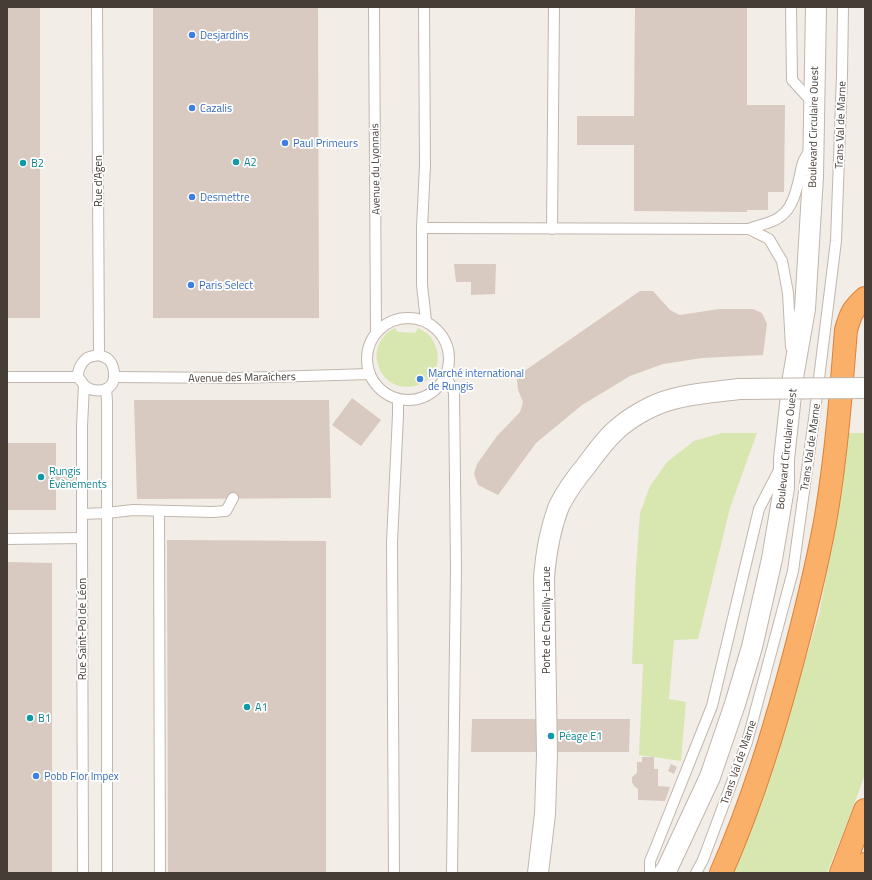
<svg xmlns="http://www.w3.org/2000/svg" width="872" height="880" font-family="'Titillium Web',sans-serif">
  <rect width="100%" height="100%" fill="#f3ede7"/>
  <g fill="#d8e7b0">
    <path d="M395,328L398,332L415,333L418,328C422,330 426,332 429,335C433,339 435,345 437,351C445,390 385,403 377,360C375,352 379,341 385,335C387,332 392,330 395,328Z"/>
    <path d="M722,433H757L730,508L698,639L674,640L669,699L686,702L681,761L639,755L643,664H632L636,567L640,513L650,486L667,462L694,441Z"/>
    <path d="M848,433H865V774L854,805L827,873H731L754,819L781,742L819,614L835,531Z"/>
  </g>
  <g fill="#d8cac0">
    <rect x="7" y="7" width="33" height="311"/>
    <path d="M153,7H318L319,318H153Z"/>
    <path d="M635,7H747V105H785L784,192H768V210H747V212L634,211V145H577V116H634Z"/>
    <path d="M454,264H496L495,294L471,295V282H456Z"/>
    <path d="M640,291H653L670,310L680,315L719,309H753L762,313L767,324L763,355L702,358L663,364L630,376L582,405L536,443L498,495L478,485L474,474L477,464L497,436L520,412L523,402L518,390L517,380L523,372Z"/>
    <path d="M352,398L381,420L361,446L332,425Z"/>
    <path d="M134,400H329L331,498L137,499Z"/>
    <path d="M7,443H56V470L75,471L74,483H56V510H7Z"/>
    <path d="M167,540L326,541V873H168Z"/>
    <path d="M7,562L52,563V873H7Z"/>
    <path d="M472,719H630L629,752H471Z"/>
    <path d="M642,757H654V769H658V786L670,787L665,801L638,800V789L634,786L632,782V777L637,773V762H642Z"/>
    <path d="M671,764L677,767L674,774L668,771Z"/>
  </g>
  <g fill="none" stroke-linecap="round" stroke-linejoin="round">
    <defs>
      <g id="service">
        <path d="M97,7L99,355"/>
        <path d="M374,7L376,332"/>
        <path d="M424,7L425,165L422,228V285L426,321"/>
        <path d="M791,7L792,80L813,103"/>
        <path d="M422,228L749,229C760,224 772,224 781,216C793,208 797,188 800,175C801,170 802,164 804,160C806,156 808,153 811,149"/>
        <path d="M552,229L554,7"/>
        <path d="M749,229L769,239L782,261L788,293L791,347"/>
        <circle cx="408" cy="359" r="41"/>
        <path d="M99,355C102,356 105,357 108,359C114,364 116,377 112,384C106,393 91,392 84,385C82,383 82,381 80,380C75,373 81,363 87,358C91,356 95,356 99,355Z"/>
        <path d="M7,377H78"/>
        <path d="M114,377L236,378L370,374"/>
        <path d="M446,377L454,392L456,568L452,873"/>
        <path d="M106,389L107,401V873"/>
        <path d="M159,511L160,873"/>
        <path d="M82,514L107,513L133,510L212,512L226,511L233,498"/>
        <path d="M7,539L82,538"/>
        <path d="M83,873L82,538V426L84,385"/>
        <path d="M394,873L392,542L398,415V399"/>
        <path d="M650,873V861L655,849L712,706L759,509L780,468"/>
        <path d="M696,873L703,860L747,742L793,571L814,419L836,241L842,75L843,7"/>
      </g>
      <g id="minor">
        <path d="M538,873L545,814L547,755L544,577C546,553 550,529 559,506C566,492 576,478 586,466C595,454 604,441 615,431C630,417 653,404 673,399C695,393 717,392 739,389"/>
        <path d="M664,873L667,869L710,777L735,704L752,647L772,559L784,488V459L793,377L805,309L813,176L816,7"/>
      </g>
      <g id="motorway">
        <path d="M721,873C749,810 770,744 788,678C802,627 815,575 825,522C836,459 841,394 846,330C851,313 852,310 865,298"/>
        <path d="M841,873L865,810"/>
        <path d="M862,873L865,864"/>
      </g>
    </defs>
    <use href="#service" stroke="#c1b6ad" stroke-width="12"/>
    <use href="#minor" stroke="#c1b6ad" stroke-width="22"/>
    <use href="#motorway" stroke="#da823a" stroke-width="24"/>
    <use href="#service" stroke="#fff" stroke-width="10"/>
    <use href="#minor" stroke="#fff" stroke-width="20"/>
    <use href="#motorway" stroke="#fbb06a" stroke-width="22"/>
    <defs>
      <path id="minor-bridge" d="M739,389L865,388"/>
    </defs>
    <use href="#minor-bridge" stroke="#c1b6ad" stroke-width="22" stroke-linecap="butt"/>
    <use href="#minor-bridge" stroke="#fff" stroke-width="20"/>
  </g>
  <g fill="#3f7fe0" stroke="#fff" stroke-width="1.5">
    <circle cx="192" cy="35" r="4"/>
    <circle cx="192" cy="108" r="4"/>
    <circle cx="285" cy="143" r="4"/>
    <circle cx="192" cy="197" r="4"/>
    <circle cx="191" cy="285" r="4"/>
    <circle cx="420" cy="379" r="4"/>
    <circle cx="36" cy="776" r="4"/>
  </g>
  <g fill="#0f9aa8" stroke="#fff" stroke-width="1.5">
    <circle cx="236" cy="162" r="4"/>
    <circle cx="23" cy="163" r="4"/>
    <circle cx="41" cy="477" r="4"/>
    <circle cx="247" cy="707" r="4"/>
    <circle cx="30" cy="718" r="4"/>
    <circle cx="551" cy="736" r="4"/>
  </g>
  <g text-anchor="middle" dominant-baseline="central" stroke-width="3.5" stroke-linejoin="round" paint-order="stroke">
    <g font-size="11" fill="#366cbe" stroke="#fff" text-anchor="start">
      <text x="200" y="35">Desjardins</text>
      <text x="200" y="108">Cazalis</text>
      <text x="293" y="143">Paul Primeurs</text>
      <text x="200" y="197">Desmettre</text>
      <text x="199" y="285">Paris Select</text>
      <text x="428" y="373">Marché international<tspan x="428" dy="13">de Rungis</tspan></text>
      <text x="44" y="776">Pobb Flor Impex</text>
    </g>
    <g font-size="11" fill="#463d36" stroke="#fff">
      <text transform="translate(840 125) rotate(-88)">Trans Val de Marne</text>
      <text transform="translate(813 127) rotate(-89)">Boulevard Circulaire Ouest</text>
      <text transform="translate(375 169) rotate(-91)">Avenue du Lyonnais</text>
      <text transform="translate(98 181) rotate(-90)">Rue d'Agen</text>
      <text transform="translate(242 377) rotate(-1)">Avenue des Maraîchers</text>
      <text transform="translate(810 447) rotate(-82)">Trans Val de Marne</text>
      <text transform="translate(786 449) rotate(-84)">Boulevard Circulaire Ouest</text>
      <text transform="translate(546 620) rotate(-90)">Porte de Chevilly-Larue</text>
      <text transform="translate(82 629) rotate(-90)">Rue Saint-Pol de Léon</text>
      <text transform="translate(738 762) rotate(-71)">Trans Val de Marne</text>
    </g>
    <g font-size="11" fill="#0d838f" stroke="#fff" text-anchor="start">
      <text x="244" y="162">A2</text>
      <text x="31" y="163">B2</text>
      <text x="49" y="471">Rungis<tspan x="49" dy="13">Évènements</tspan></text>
      <text x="255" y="707">A1</text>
      <text x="38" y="718">B1</text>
      <text x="559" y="736">Péage E1</text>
    </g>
  </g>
  <rect width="872" height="880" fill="none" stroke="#463d36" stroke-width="16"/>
</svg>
